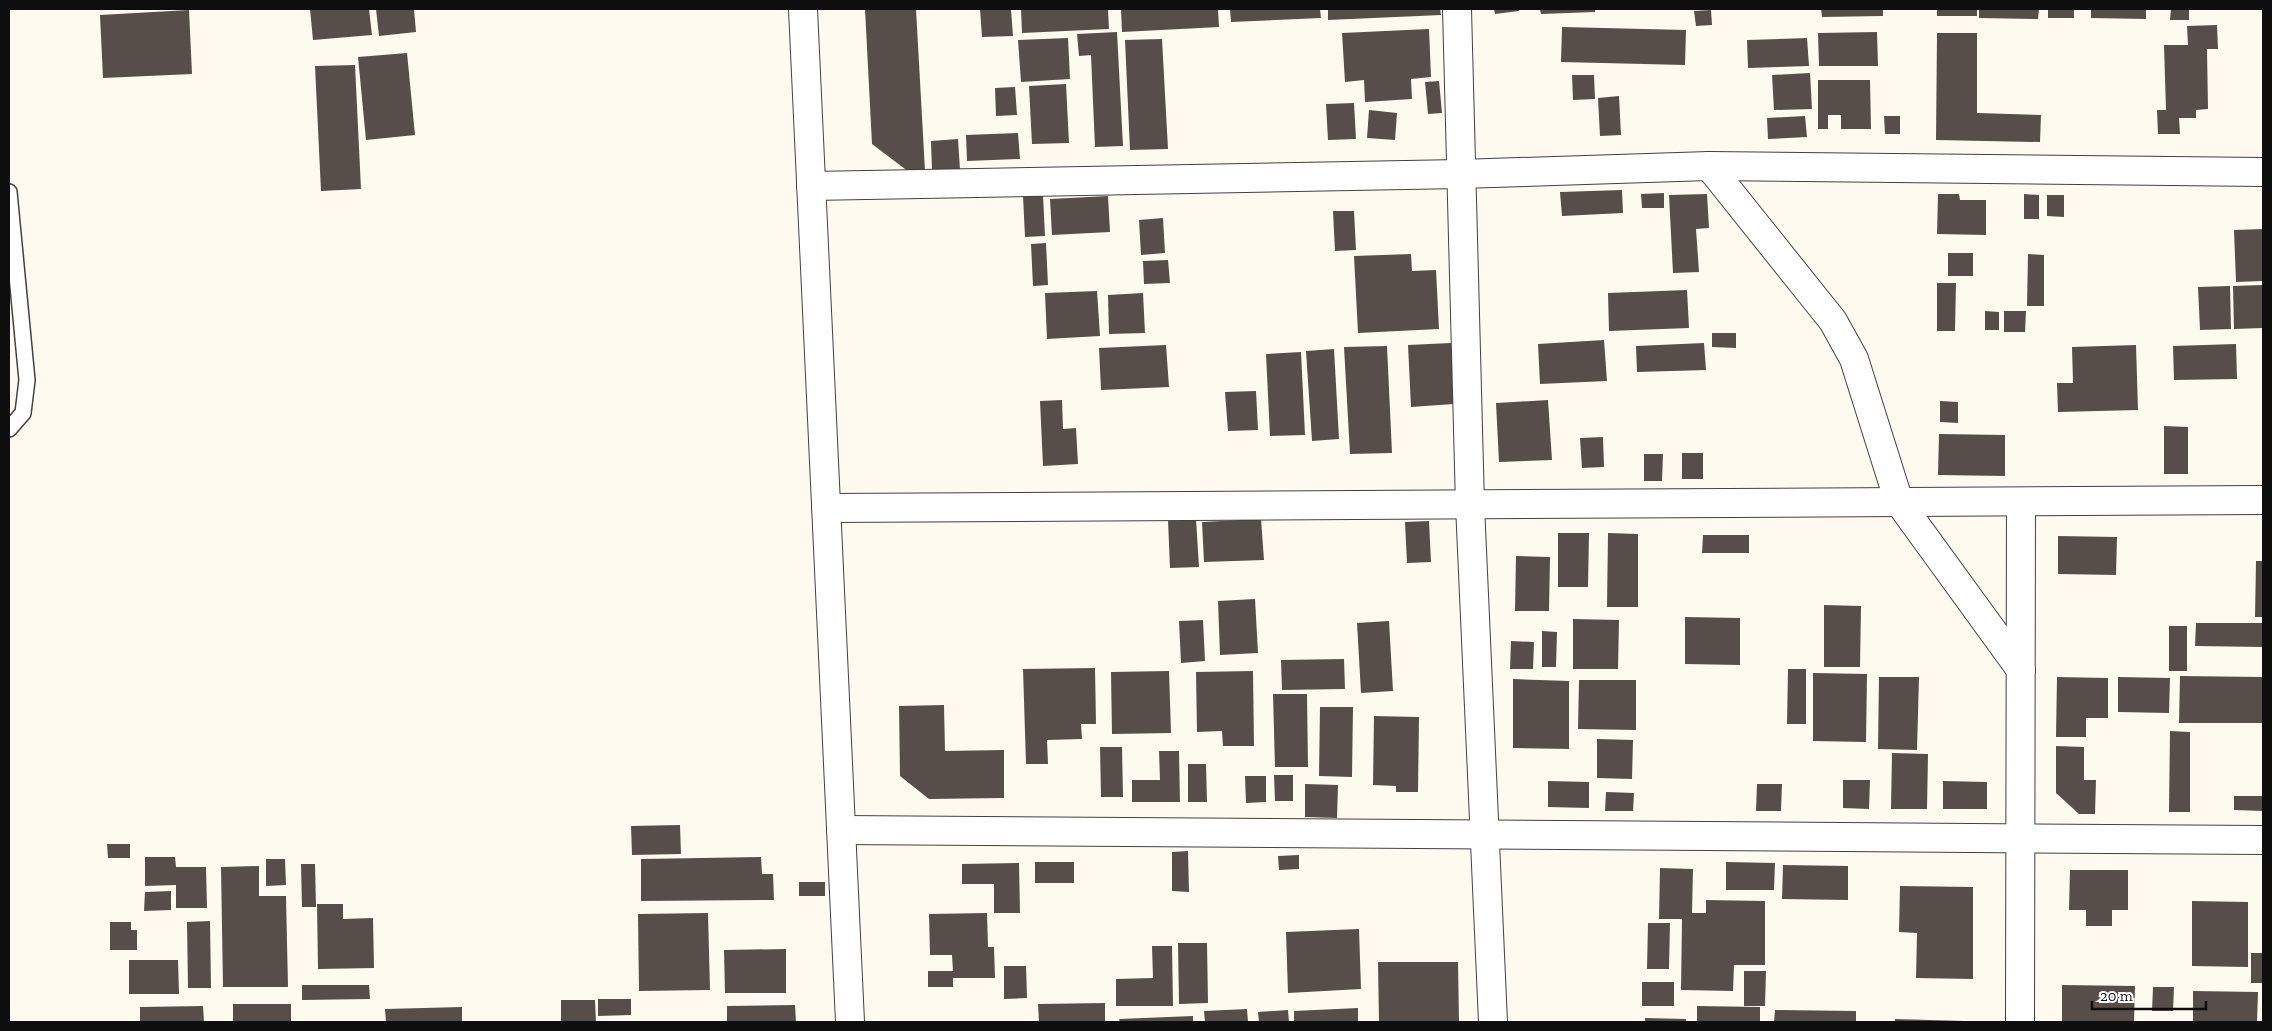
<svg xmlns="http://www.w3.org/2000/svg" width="2272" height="1031" font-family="'Zilla Slab',serif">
  <rect width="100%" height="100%" fill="#fffaef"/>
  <g fill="#574e4a">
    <path d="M310,9H369L372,35L313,40Z"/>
    <path d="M376,9H414L416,32L379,36Z"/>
    <path d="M865,9H916L925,171L909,172L872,144Z"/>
    <path d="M980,9H1011L1013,36L982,37Z"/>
    <path d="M1021,9H1108L1109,29L1022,33Z"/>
    <path d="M1121,9H1218L1219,27L1122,32Z"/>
    <path d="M1230,9H1320L1321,18L1231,22Z"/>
    <path d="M1328,9H1440L1441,15L1328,20Z"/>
    <path d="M1494,9H1519V11L1495,14Z"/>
    <path d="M1540,9H1595V12L1541,14Z"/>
    <path d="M1821,9H1883V16L1822,17Z"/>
    <rect x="1937" y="9" width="40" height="7"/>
    <path d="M1979,9H2039L2038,19L1979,18Z"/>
    <rect x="2048" y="9" width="26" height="9"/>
    <path d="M2091,9H2146V19L2091,18Z"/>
    <path d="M2171,9H2189V20H2170Z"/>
    <path d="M189,10L192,74L103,78L100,15Z"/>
    <path d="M1711,10L1712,25L1696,26L1694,11Z"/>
    <path d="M2217,25L2218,49H2207L2208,109L2196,110V118H2179L2180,134H2158L2157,110H2166L2164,45H2188L2187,26Z"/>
    <path d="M1562,27L1686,30L1685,65L1561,62Z"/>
    <path d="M1429,29L1431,77L1411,79L1412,99L1365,102L1364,80L1345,82L1342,33Z"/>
    <path d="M1117,32L1123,146L1095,147L1091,55L1079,56L1077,34Z"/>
    <path d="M1877,32L1878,66H1819L1818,33Z"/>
    <path d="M1937,33H1977V113L2041,115L2040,142L1936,140Z"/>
    <path d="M1068,38L1070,79L1021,82L1018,40Z"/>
    <path d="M1807,38L1809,66L1748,68L1747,40Z"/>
    <path d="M1162,39L1168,149L1130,150L1125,40Z"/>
    <path d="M407,53L415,135L366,140L358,57Z"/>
    <path d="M355,65L361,189L321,191L315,66Z"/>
    <path d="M1810,73L1812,109L1774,110L1772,75Z"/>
    <path d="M1572,75H1594L1595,99L1573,100Z"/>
    <path d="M1818,80H1870L1871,129H1841V115H1828V129H1818Z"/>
    <path d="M1439,81L1442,113L1428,114L1425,82Z"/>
    <path d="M1066,84L1069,143L1032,144L1029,86Z"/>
    <path d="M1015,87L1017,115L996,116L995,88Z"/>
    <path d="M1619,96L1621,135L1600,136L1598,98Z"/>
    <path d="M1354,103L1356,139L1328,140L1326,104Z"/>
    <path d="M1369,110L1397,113L1395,140L1367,138Z"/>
    <path d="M1805,116L1807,137L1768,139L1767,118Z"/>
    <path d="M1884,116H1900V134H1885Z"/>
    <path d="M1018,133L1020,159L967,161L966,135Z"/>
    <path d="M958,139L960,170L932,171L931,141Z"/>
    <path d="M1622,190L1623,213L1562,216L1560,192Z"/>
    <path d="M1664,193V208H1642L1641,194Z"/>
    <path d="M1707,194L1709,228L1696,229L1699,272L1673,273L1669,195Z"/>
    <path d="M1938,194H1959L1960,200H1986V235L1937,234Z"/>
    <path d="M2024,194L2039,195V219H2024Z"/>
    <path d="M1043,195L1045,236L1025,237L1023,196Z"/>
    <path d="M2047,195H2064V217L2047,216Z"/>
    <path d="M1108,196L1110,232L1052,235L1050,199Z"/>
    <path d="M1333,211H1354L1356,250L1335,251Z"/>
    <path d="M1163,218L1165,253L1141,255L1139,220Z"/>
    <path d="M2263,229V281L2236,282L2234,230Z"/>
    <path d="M1046,243L1048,285L1033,286L1031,244Z"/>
    <rect x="1948" y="253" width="25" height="23"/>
    <path d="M1411,254L1412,271L1436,270L1439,329L1358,333L1354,256Z"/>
    <path d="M2028,254L2044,255V306H2027Z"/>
    <path d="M1168,260L1170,283L1144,284L1143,261Z"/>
    <path d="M1937,283H1956L1955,331H1937Z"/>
    <path d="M2263,285V328L2234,329L2233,286Z"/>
    <path d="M2230,286L2231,329L2200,330L2198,287Z"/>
    <path d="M1687,290L1689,328L1609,331L1608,293Z"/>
    <path d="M1097,291L1100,336L1047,339L1045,293Z"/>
    <path d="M1143,293L1145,333L1109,334L1108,295Z"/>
    <path d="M1985,311L1999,312V330H1985Z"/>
    <path d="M2004,311H2026L2025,332H2004Z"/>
    <path d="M1712,333H1736V348L1712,347Z"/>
    <path d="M1604,340L1607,381L1540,384L1538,344Z"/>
    <path d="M1451,343L1454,404L1411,407L1408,345Z"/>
    <path d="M1704,343L1706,370L1637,372L1636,346Z"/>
    <path d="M2236,344L2237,379L2174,380L2173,346Z"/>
    <path d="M1166,345L1169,387L1101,390L1099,348Z"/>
    <path d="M2136,345L2138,410L2058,412L2057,383H2073L2072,347Z"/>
    <path d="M1387,346L1392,453L1350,454L1344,347Z"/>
    <path d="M1334,349L1339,439L1312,441L1306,351Z"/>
    <path d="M1301,352L1305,435L1270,436L1266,354Z"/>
    <path d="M1256,391L1258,430L1228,431L1225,392Z"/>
    <path d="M1062,400L1063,429L1076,428L1078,464L1043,466L1040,401Z"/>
    <path d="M1548,400L1552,460L1499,462L1496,403Z"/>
    <path d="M1940,401L1958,402V423L1940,422Z"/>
    <path d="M2164,426L2188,427V474H2164Z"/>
    <path d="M1939,434L2005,435V476L1938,475Z"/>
    <path d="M1603,437L1604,467L1582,468L1580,438Z"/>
    <rect x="1682" y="453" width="21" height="26"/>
    <path d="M1644,454H1663L1662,481H1644Z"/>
    <path d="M1196,519L1199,567L1170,568L1168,520Z"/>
    <path d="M1261,519L1264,560L1204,562L1202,522Z"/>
    <path d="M1429,521L1431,562L1407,563L1405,522Z"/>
    <path d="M1558,533H1589L1588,587H1558Z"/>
    <path d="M1608,533L1638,534V607H1607Z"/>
    <path d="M1703,535H1749V553H1702Z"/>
    <path d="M2058,536L2117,537L2116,575L2058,574Z"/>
    <path d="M1516,556L1550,557L1549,611H1515Z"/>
    <path d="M2256,561H2263V617H2255Z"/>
    <path d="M1255,599L1258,653L1220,655L1218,601Z"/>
    <path d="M1824,605L1861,606L1860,667H1824Z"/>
    <path d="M1685,617L1740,618V665L1685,664Z"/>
    <path d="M1573,619L1619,620L1618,669H1573Z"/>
    <path d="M1203,620L1205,661L1181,663L1179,621Z"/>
    <path d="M1389,621L1393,691L1361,693L1357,623Z"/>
    <path d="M2196,623H2263V647L2195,646Z"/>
    <rect x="2169" y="626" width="18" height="45"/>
    <path d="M1542,631L1557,632L1556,667H1542Z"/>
    <path d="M1511,641L1534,642L1533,669H1510Z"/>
    <path d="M1344,659L1345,689L1282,690L1281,660Z"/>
    <path d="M1095,668L1096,724H1081L1082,739L1047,740L1048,764H1026L1023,669Z"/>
    <path d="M1788,669H1806V724H1787Z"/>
    <path d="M1169,671L1171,733L1112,734L1111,672Z"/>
    <path d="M1253,671L1254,746H1223L1222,731L1197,732L1196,672Z"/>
    <path d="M1813,673L1867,674L1866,742L1813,741Z"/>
    <path d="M2180,676L2263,677V723H2179Z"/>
    <path d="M1879,677H1919L1917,750L1878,749Z"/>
    <path d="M2057,677L2108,678V718H2086V737H2056Z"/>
    <path d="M2118,677L2170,678L2169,713L2118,712Z"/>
    <path d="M1513,679L1569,681V749L1513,748Z"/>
    <path d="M1579,680H1636V730L1578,729Z"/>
    <path d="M1273,694H1307L1308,767H1275Z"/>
    <path d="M944,705L945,751L1004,750V798L929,799L900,776L899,706Z"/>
    <path d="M1320,707H1353L1352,777L1319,776Z"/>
    <path d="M1374,716L1419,717L1418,792H1396V786L1373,785Z"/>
    <path d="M2170,731L2190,732V812H2169Z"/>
    <path d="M1597,739L1633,740L1632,779L1597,778Z"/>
    <path d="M2056,746L2084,747V780H2096L2095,814H2079L2056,793Z"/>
    <path d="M1100,747H1122L1123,797H1101Z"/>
    <path d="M1159,751H1179L1180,802H1132V780H1160Z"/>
    <path d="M1892,753L1928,754L1927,809H1891Z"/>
    <path d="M1188,764H1206L1207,802H1188Z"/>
    <path d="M1274,775H1293V801H1275Z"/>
    <path d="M1245,776H1266V802L1246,803Z"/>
    <path d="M1843,780H1870L1869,809L1843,808Z"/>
    <path d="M1548,781L1589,782V808L1548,807Z"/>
    <path d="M1943,781L1987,782V809H1943Z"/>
    <path d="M1305,784L1338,785L1337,818L1305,817Z"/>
    <path d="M1757,784H1782L1781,811H1756Z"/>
    <path d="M1606,792L1634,793L1633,811H1605Z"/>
    <path d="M2234,796H2263V811L2234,810Z"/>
    <path d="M680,825L681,854L632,855L631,826Z"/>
    <path d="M107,844H130V858H108Z"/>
    <path d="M1188,851L1189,892L1172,891V852Z"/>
    <path d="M1299,855V869L1279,870L1278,856Z"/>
    <path d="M145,857H175L176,867H206L207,908H176V885L145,886Z"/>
    <path d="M761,857L762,874H773L774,900L641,901V859Z"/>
    <path d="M266,859H285L286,885L266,886Z"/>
    <rect x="1035" y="862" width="39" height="21"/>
    <path d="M1726,862L1775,863L1774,890H1726Z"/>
    <path d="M1019,863L1020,913H994V884H962V864Z"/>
    <path d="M301,864H315L316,907H302Z"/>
    <path d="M1783,865L1848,866V900L1782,899Z"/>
    <path d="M259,866V896H286L288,987H223L221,867Z"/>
    <path d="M1660,868L1693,869L1692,913H1706V900L1765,901V965H1734L1733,991L1681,990L1682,919H1659Z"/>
    <path d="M2070,870H2128V910H2112V926H2086V910H2069Z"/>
    <rect x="799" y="882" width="26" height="14"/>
    <path d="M1900,886L1973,887V979L1916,978L1917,933L1899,932Z"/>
    <path d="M171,891V910L144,911L145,892Z"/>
    <path d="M2192,901L2248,902V967L2192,966Z"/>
    <path d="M317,904H343V919L373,918L374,968L318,969Z"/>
    <path d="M708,913L710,990L639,991L638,914Z"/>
    <path d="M987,913L988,947H994L995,978H953V987H928V971H953L952,955H930L929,914Z"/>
    <path d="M210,921L211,988H188L187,922Z"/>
    <path d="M110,922H131V930H137V950H110Z"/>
    <path d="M1648,923H1670L1669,969H1647Z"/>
    <path d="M1359,929L1361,989L1288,993L1286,932Z"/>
    <path d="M1178,943H1207L1208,1003L1179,1004Z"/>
    <path d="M1152,946H1172L1173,1006H1116V979L1153,978Z"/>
    <path d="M786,949V993H725L724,950Z"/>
    <rect x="2251" y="953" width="12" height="30"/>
    <path d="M129,960H178L179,994H129Z"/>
    <path d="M1378,962H1458L1459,1022H1379Z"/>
    <path d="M1004,966H1026L1027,998L1004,999Z"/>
    <path d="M1744,971H1766L1765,1006H1744Z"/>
    <rect x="1642" y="982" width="32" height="24"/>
    <path d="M302,985H369L370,999L302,1000Z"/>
    <path d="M2062,985L2135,986L2134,1022H2062Z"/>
    <path d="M2153,987H2174L2173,1011H2152Z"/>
    <path d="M2193,991L2258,992L2257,1022H2193Z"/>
    <path d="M598,999H631V1015L598,1016Z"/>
    <path d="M561,1000H595L596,1022H561Z"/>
    <path d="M1105,1003V1022H1039L1038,1004Z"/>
    <rect x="233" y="1004" width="58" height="18"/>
    <path d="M795,1005L796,1022H727V1006Z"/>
    <path d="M203,1006L204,1022H140V1007Z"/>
    <path d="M1697,1006L1760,1007V1022H1697Z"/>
    <path d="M462,1007V1022H386L385,1009Z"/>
    <path d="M1358,1008V1022H1294V1011Z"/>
    <path d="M1247,1009L1248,1022H1205L1204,1011Z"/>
    <path d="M1288,1010L1289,1022H1259L1258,1012Z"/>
    <path d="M1775,1010L1856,1011V1022H1774Z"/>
    <path d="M1193,1016V1022H1120L1119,1019Z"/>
    <path d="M1645,1018L1686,1019V1022H1645Z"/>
    <path d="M1895,1019L1965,1021V1022H1895Z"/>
  </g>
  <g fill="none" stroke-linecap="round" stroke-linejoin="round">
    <defs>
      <path id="service" d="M9,192L27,380L23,413L9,429"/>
      <g id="minor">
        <path d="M803,9L850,1022"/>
        <path d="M1457,9L1470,505L1493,1022"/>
        <path d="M1709,166L1833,321L1854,359L1899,502L2021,670"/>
        <path d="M811,186L1460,174L1709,166L2263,172"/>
        <path d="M826,508L2263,500"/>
        <path d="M841,830L2263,840"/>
        <path d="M2020,1022L2021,502"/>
      </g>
    </defs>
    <use href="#service" stroke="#414141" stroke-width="18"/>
    <use href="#minor" stroke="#414141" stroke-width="30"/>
    <use href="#service" stroke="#fff" stroke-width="15"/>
    <use href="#minor" stroke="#fff" stroke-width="28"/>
  </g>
  <rect width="2272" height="1031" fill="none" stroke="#0e0e0e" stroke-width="20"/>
  <path d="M2092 1001v8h114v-8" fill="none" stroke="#0e0e0e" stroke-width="2.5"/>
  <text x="2100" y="1001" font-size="15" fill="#0e0e0e" stroke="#ffffff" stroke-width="4" paint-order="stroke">20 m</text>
</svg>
